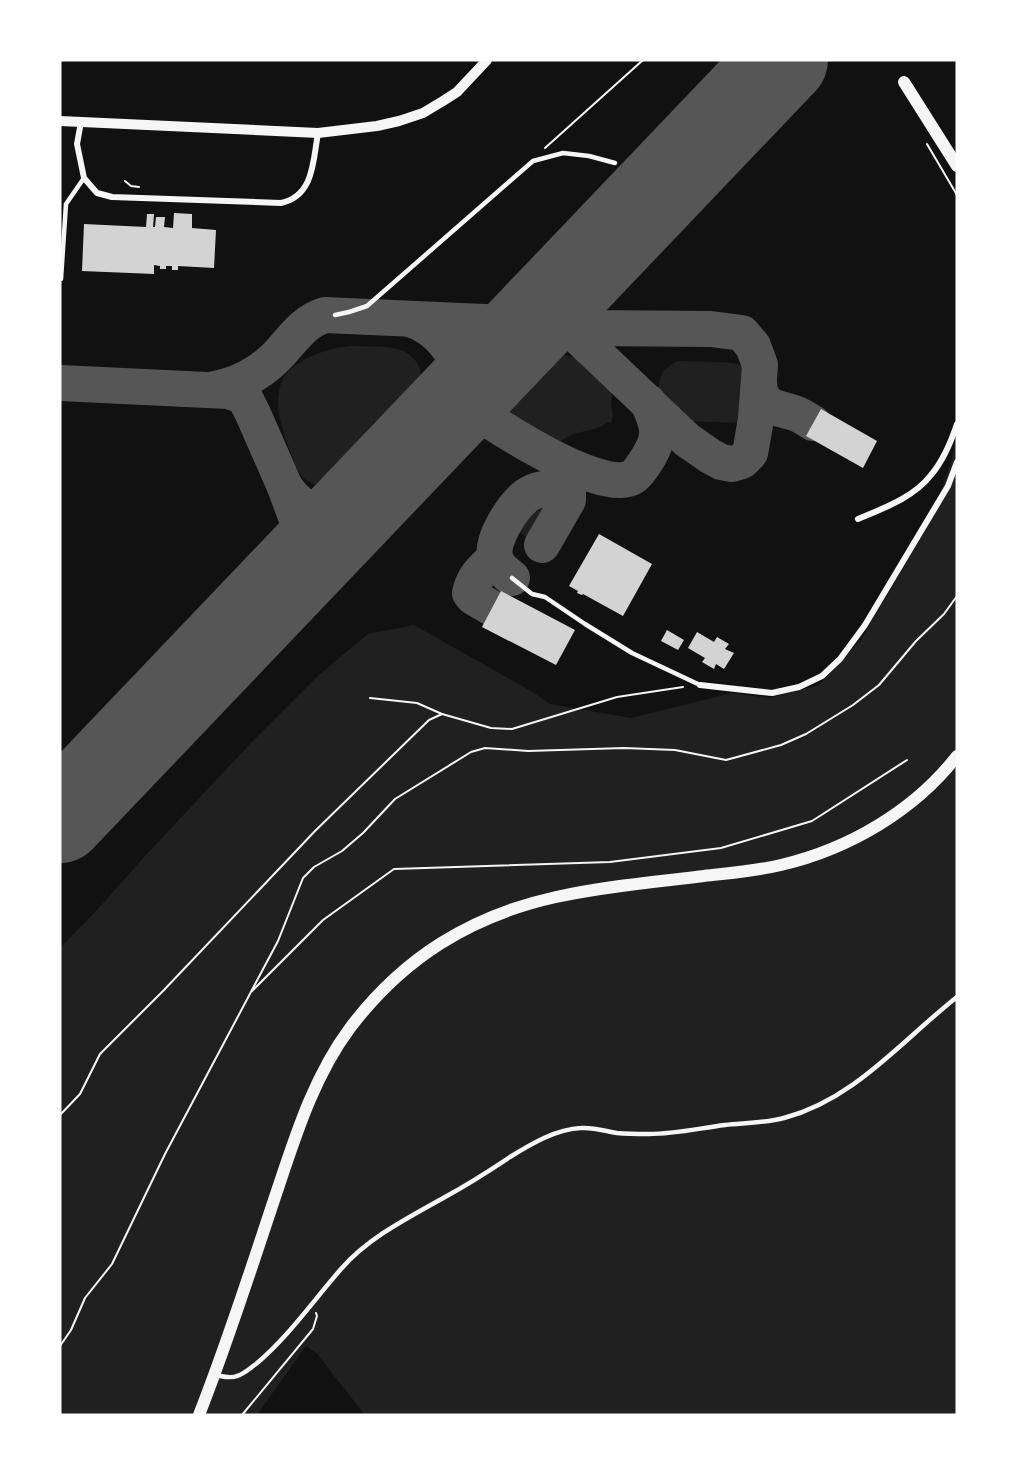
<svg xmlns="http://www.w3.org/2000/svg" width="1017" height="1475" font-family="Karla,sans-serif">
  <rect width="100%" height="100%" fill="#111"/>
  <g fill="#202020">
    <path d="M351,346C367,347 386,345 401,350C410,353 417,361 420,369C422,378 421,388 417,396C412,409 382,435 371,447C362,456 349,473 338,479C332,483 324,485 316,484C311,483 304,480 301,475C293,463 278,420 278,406C278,397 279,387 283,379C295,358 329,348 351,346Z"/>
    <path d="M555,352C567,358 578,356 589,361C598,366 606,375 613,382L611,404L613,415L611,423L609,422L598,428L573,434L553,445L515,424H512V422L507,416L503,409L509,411L523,398Z"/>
    <path d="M678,361C692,362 739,360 749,368L747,409L740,423L685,421C677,418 665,411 661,403C657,396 658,381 662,374C665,368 672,364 678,361Z"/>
    <path d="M957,433V1415H365L317,1354L306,1346L257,1415H60V948L97,910L145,856L248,746L320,674L368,634L414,625L531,691L550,704L631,718L732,693L770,698L819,685L860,641L926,530L950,467Z"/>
    <path d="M534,502H537L548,506L529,540L519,531L517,528L528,508Z"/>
  </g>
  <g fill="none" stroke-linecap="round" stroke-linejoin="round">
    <g stroke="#565656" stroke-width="36">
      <path d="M410,319C435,327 456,349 460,377C461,384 460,393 459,400C489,421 596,493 631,478C637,475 642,467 646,461C662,436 659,428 648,402"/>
      <path d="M60,383L228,391L244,396L253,414L285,487L299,525V544L298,554L291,570L279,589"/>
      <path d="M759,383C761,406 773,407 791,412C800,414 806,419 813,423"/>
      <path d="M210,390C235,386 258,375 276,357C292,341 302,322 325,315L484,322L506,323L553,319L563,323L568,327L589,328L711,329L742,333L753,346L760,365L756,419L751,448L750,453L742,461L732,464L721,462L710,456L687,440L568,327C559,311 560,304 567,287"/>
      <path d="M285,487C290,494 296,502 305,507C328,518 353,503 372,491"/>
      <path d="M512,578C505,572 497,567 495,557C491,540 512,507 526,496C530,493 537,490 543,489C550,487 559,489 566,490L568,492V500L542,545"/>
      <path d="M490,607L473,597L470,593C473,578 482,568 495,559"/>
    </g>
    <path stroke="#565656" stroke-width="90" d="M60,818L783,60"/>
  </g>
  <g fill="#d3d3d3">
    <path d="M174,213L192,214V228L216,230L214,268L178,266V270H172V266H166V269H160V266L154,265V274L82,271L84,224L146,227L147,214H154L153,227H155L156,217H165L164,227L173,228Z"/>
    <path d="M821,409L877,441L863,468L806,436Z"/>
    <path d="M599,534L652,564L623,616L583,594L582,595L577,593L578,591L569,586Z"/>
    <path d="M501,591L575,630L556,665L482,627Z"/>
    <path d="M667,630L684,640L678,650L661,641Z"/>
    <path d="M697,632L714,642L717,637L729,644L725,649L734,653L724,669L716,664L714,669L702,662L705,658L688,648Z"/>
  </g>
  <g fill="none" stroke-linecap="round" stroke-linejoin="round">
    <g stroke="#f5f5f5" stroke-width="2">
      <path d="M927,144L957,195"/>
      <path d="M545,148L643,60"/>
      <path d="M125,181L131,186L139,187"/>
      <path d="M370,698L417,703L442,714"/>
      <path d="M252,991L323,920L394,869L610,862L721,848L812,821L907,760"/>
      <path d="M60,1115L80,1094L100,1054L163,991L315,831L429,720L442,714L491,728L512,729L617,697L683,687"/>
      <path d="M60,1346L71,1330L85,1298L112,1264L165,1154L278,941L303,878L314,867L342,851L363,833L395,799L471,752L485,748L528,751L624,748L675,750L726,760L781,745L806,734L853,705L879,685L916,641L944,614L957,596"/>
      <path d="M242,1415L313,1329L317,1316L316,1313"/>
    </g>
    <g stroke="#f5f5f5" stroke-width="4.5">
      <path d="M61,279L66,204L84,178"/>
      <path d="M335,315L349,312L367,306L533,161L563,153L589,156L615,163"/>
      <path d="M512,578L532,594L545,597L585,624L632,653L700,685"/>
      <path d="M215,1375C222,1376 230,1379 237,1376C244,1374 250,1368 256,1364C289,1336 313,1301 341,1269C369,1237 408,1218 445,1197C467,1185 489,1171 510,1157C531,1144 556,1129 581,1128C593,1127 605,1131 617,1133C627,1134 638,1134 649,1134C675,1134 700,1128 725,1125C744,1123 766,1123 784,1118C855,1099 901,1041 957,997"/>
    </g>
    <g stroke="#f5f5f5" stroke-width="6">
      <path d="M81,122L77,144L84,178L97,193L112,197L281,203C314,196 313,161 318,133"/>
      <path d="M858,519C884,508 913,498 931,475C943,461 951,442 957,424"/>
      <path d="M700,685L772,693L799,687L822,676L840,659L865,625L948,486L957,462"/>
    </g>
    <path stroke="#f5f5f5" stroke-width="10" d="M60,121L318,133L377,126L399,121L423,113L443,101L457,92L487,60"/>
    <g stroke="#f5f5f5" stroke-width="12">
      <path d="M904,82L957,166"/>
      <path d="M199,1415C227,1344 250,1272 274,1200C294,1141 312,1079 350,1028C403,958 470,916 556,897C605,886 655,882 704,876C730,873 756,871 781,865C849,849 914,811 957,756"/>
    </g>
  </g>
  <rect width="1017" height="1475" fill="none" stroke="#ffffff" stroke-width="123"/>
</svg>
